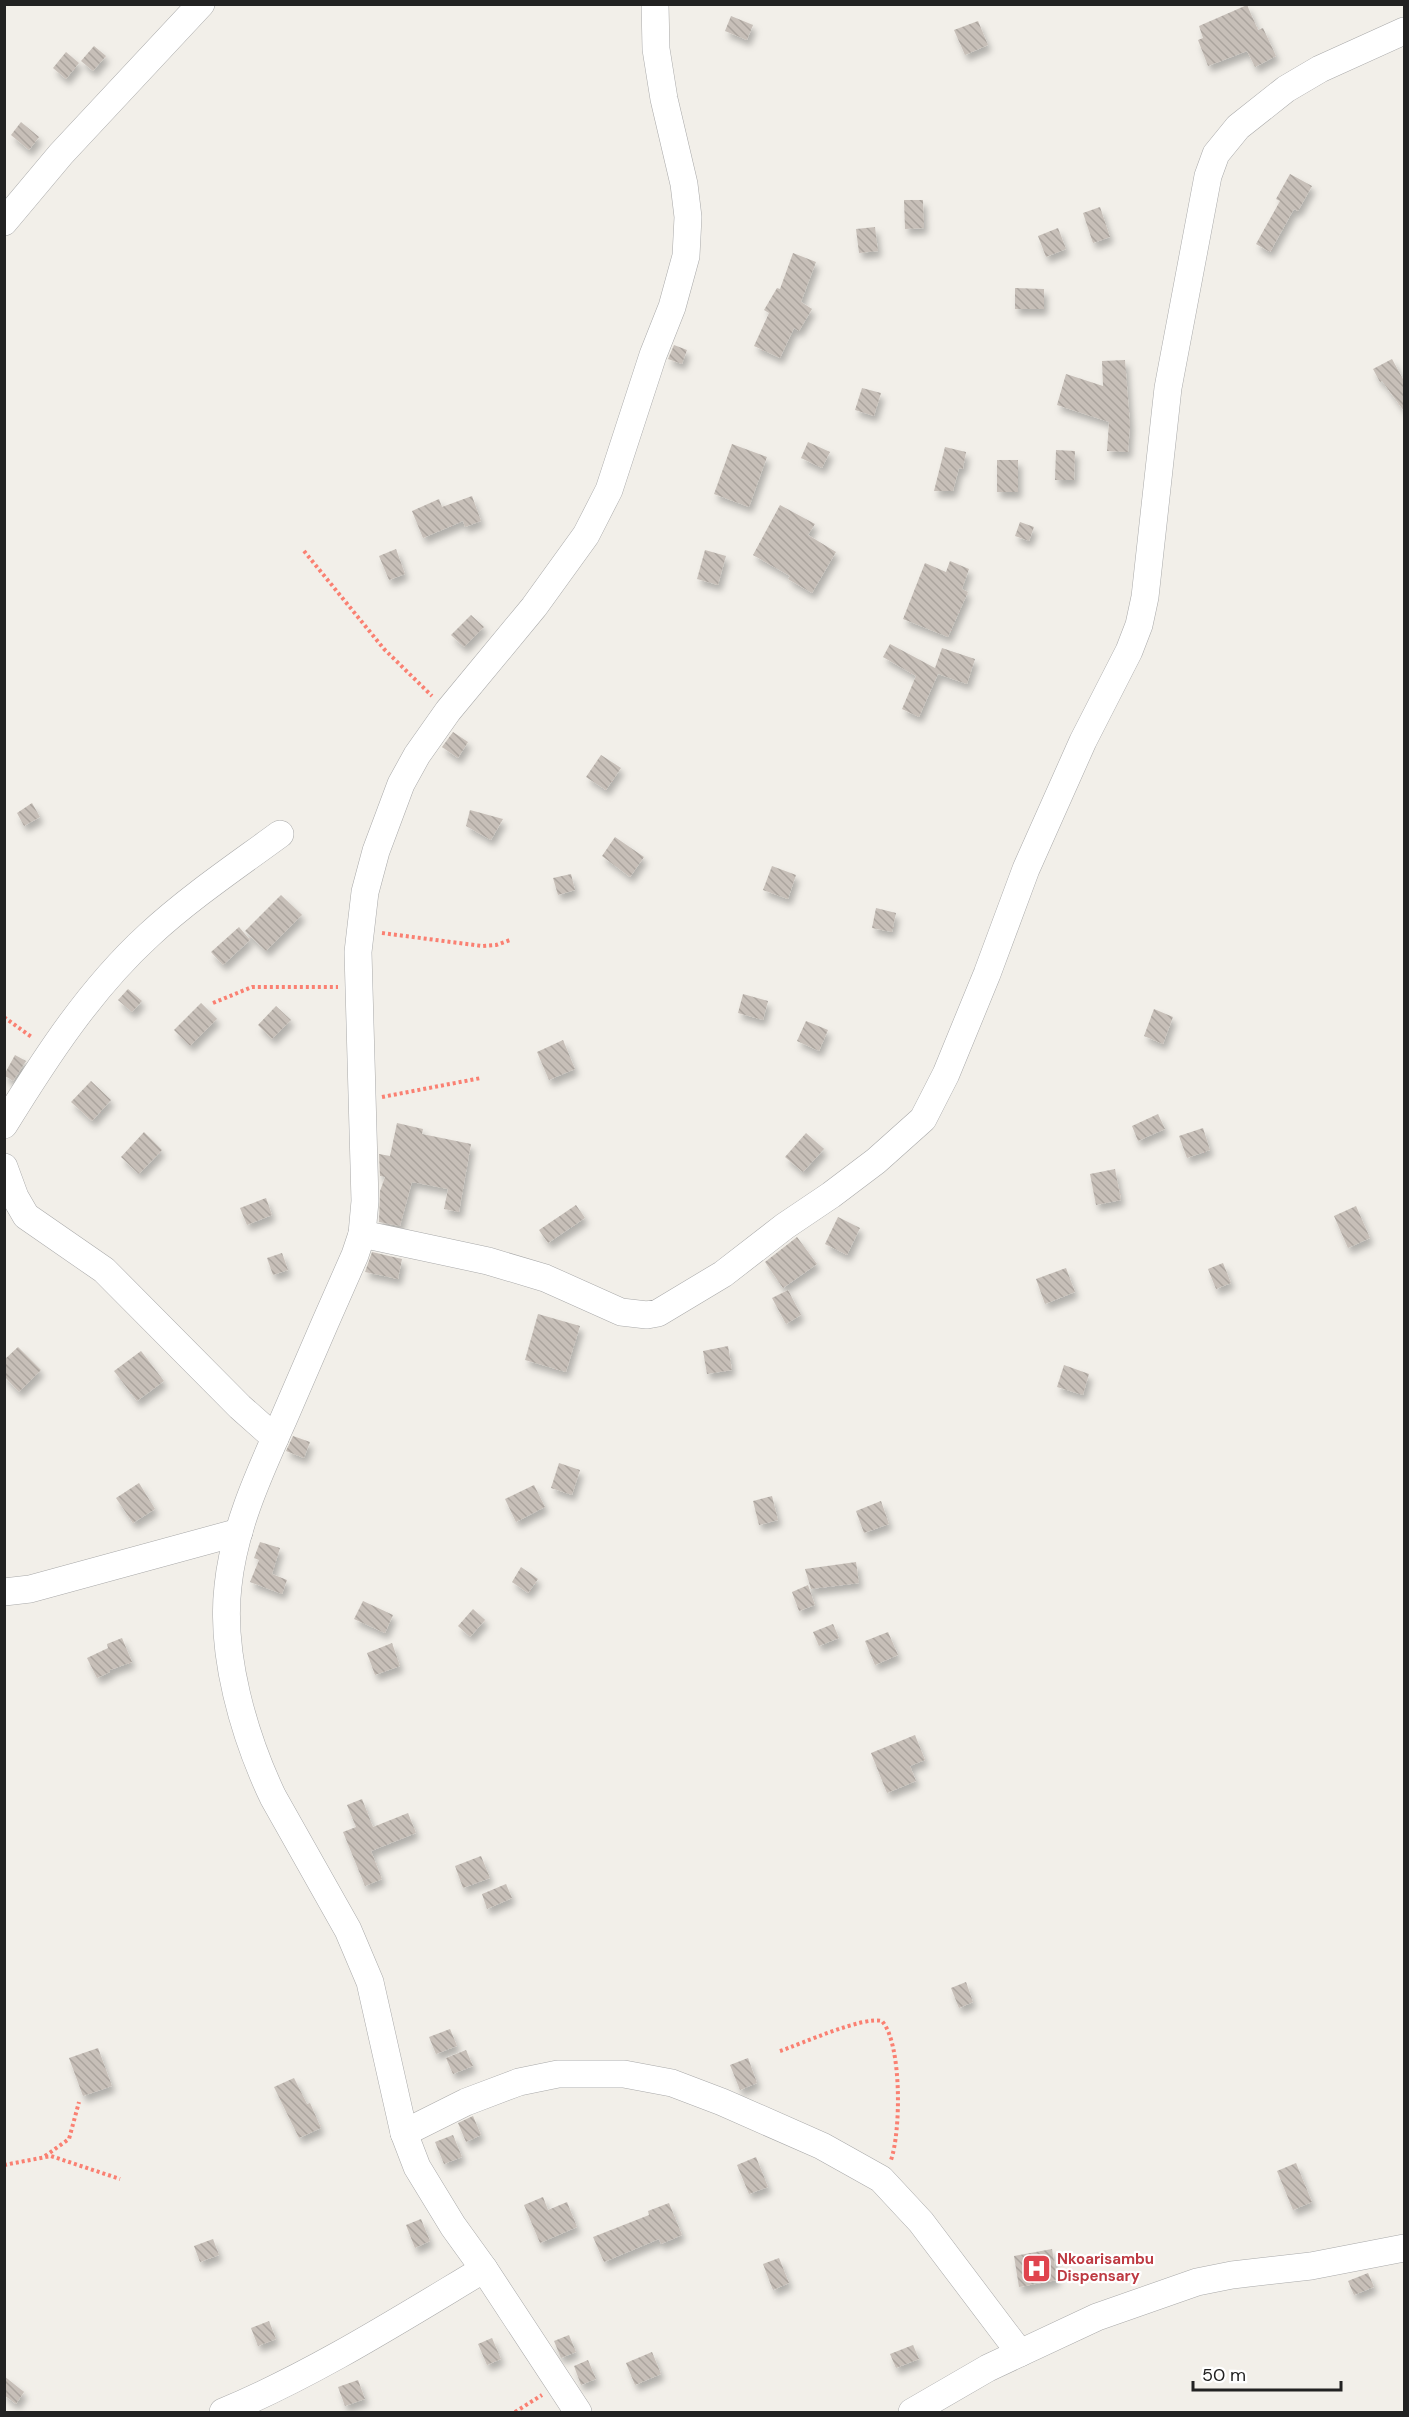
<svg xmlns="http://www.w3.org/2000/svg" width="1409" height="2417" font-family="'DM Sans',sans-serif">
  <defs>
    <pattern id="building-back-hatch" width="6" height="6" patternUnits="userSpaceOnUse" patternTransform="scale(1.5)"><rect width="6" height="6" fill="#c7bfb8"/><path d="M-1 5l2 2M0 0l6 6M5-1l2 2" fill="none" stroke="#aba49e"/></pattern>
    <filter id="shadow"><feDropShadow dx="3.5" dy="6" stdDeviation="3" flood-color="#0004"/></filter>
  </defs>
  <rect width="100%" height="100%" fill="#f2efe9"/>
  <g fill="url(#building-back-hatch)" filter="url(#shadow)">
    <path d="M1247,5L1258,30L1263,28L1276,56L1255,67L1247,51L1208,66L1198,40L1203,38L1199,26Z"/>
    <path d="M731,16L753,25L747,40L725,31Z"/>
    <path d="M978,21L988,45L965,55L954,30Z"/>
    <path d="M94,46L106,56L93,71L81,61Z"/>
    <path d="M66,52L79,63L66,79L53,68Z"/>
    <path d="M21,122L39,137L29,150L11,135Z"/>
    <path d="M1290,174L1312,186L1298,211L1294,209L1270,252L1256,244L1280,201L1276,199Z"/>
    <path d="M904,200H923L924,228L905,229Z"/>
    <path d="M1100,207L1110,237L1093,243L1083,213Z"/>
    <path d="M875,227L878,251L859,253L856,229Z"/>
    <path d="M1058,228L1066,249L1046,257L1038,236Z"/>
    <path d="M793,253L816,262L801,302L812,309L799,331L794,328L780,358L754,346L769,313L764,310L777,288L780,289Z"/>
    <path d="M1015,288L1044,289V309H1015Z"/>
    <path d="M674,345L687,350L682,364L668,359Z"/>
    <path d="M1392,359L1404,381V411L1382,381L1380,382L1373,369Z"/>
    <path d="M1125,360L1130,425L1128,452L1107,451L1109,422L1057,405L1066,374L1103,386L1102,361Z"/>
    <path d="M862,388L881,393L874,416L855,410Z"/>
    <path d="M808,442L830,452L822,468L801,458Z"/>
    <path d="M732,444L767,457L749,507L714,494Z"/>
    <path d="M945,447L966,452L963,469L959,468L953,491H934Z"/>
    <path d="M1056,450L1075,451L1074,480H1055Z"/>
    <rect x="997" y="460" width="21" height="32"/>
    <path d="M472,496L481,521L465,527L463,521L423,538L412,511L439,499L442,507Z"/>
    <path d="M780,505L815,524L808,535L836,552L812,593L788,579L790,576L753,555Z"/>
    <path d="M1020,522L1034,527L1029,541L1015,536Z"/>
    <path d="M396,549L405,574L389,580L379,556Z"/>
    <path d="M705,550L726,556L718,585L697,579Z"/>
    <path d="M950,561L969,569L962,589L968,592L948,637L903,619L925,563L946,572Z"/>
    <path d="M471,615L484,627L464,647L451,635Z"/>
    <path d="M890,644L935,668L942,648L975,659L967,684L938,674L919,717L902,709L916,676L883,657Z"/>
    <path d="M453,732L468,742L458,758L442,747Z"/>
    <path d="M601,755L621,768L606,790L586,777Z"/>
    <path d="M32,803L40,817L24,826L17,813Z"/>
    <path d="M470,810L503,819L491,840L466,826Z"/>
    <path d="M615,837L644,857L630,877L602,856Z"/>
    <path d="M772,866L796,875L788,899L763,890Z"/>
    <path d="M571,874L575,890L558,895L553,878Z"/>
    <path d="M281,895L302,915L266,951L245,931Z"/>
    <path d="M876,908L896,913L892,932L872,928Z"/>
    <path d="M239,927L250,940L223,965L211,952Z"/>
    <path d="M128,989L142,1001L132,1012L118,1000Z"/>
    <path d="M743,994L768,1001L763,1020L738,1013Z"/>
    <path d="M201,1003L217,1019L190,1046L174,1030Z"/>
    <path d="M276,1006L291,1020L272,1039L258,1025Z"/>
    <path d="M1154,1009L1173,1017L1163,1044L1144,1036Z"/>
    <path d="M806,1021L828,1030L819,1051L797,1041Z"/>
    <path d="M563,1040L575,1069L549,1080L537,1052Z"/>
    <path d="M15,1055L26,1061L13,1081L4,1075Z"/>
    <path d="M91,1081L111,1100L92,1121L71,1102Z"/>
    <path d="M1158,1114L1165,1129L1138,1141L1132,1126Z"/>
    <path d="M397,1123L423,1129L422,1134L471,1144L459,1212L444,1209L448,1189L412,1182L400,1226L379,1222L380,1191L385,1177L380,1176L379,1154L390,1156Z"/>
    <path d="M1203,1128L1210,1150L1187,1158L1179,1136Z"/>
    <path d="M144,1132L162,1150L139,1174L121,1157Z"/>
    <path d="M806,1133L824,1149L803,1172L785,1157Z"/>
    <path d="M1115,1169L1121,1200L1096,1205L1090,1174Z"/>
    <path d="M266,1198L272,1215L247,1225L240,1208Z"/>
    <path d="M576,1205L585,1218L548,1243L539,1230Z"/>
    <path d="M1356,1206L1370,1238L1348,1248L1334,1216Z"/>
    <path d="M838,1217L860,1228L847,1255L825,1244Z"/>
    <path d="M797,1237L817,1264L783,1288L765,1262Z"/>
    <path d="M372,1252L402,1259L398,1279L365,1272Z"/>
    <path d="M282,1253L288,1270L273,1275L267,1258Z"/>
    <path d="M1223,1263L1231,1283L1216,1289L1208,1269Z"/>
    <path d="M1066,1268L1075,1292L1045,1304L1036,1279Z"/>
    <path d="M788,1290L801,1315L786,1324L772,1298Z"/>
    <path d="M538,1314L580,1326L566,1372L525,1360Z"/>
    <path d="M728,1346L732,1370L707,1374L703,1351Z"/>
    <path d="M18,1347L41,1370L19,1392L4,1376V1360Z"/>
    <path d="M141,1351L164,1381L137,1401L114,1371Z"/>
    <path d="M1064,1365L1089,1374L1083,1395L1057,1387Z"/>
    <path d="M293,1436L310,1442L304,1458L286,1451Z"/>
    <path d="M559,1463L580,1470L572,1495L551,1488Z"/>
    <path d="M139,1483L155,1509L133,1523L116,1498Z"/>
    <path d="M534,1485L545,1507L516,1522L505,1499Z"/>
    <path d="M772,1496L778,1520L759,1525L753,1501Z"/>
    <path d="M881,1501L889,1524L864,1533L856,1511Z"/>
    <path d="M260,1542L280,1548L272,1574L287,1580L282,1594L250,1582L259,1560L254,1558Z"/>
    <path d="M856,1562L859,1583L811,1589L805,1569Z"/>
    <path d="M521,1567L538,1579L528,1593L512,1582Z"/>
    <path d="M808,1585L815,1605L799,1611L792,1592Z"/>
    <path d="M363,1601L393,1615L385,1633L354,1619Z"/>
    <path d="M473,1609L485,1620L470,1637L458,1626Z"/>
    <path d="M833,1624L839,1638L819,1646L813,1632Z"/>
    <path d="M888,1632L898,1655L875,1665L865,1641Z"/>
    <path d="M122,1638L132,1662L110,1670V1672L97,1678L87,1658L108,1648L107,1644Z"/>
    <path d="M392,1643L400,1666L375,1675L367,1653Z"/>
    <path d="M915,1735L925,1760L910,1766L916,1781L887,1793L871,1753Z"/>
    <path d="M362,1799L373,1827L408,1813L416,1833L371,1851L382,1879L365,1886L343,1832L356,1827L347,1805Z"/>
    <path d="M481,1856L490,1878L463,1888L455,1866Z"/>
    <path d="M506,1884L512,1898L487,1909L482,1894Z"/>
    <path d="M966,1982L973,2002L959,2008L951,1988Z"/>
    <path d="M450,2029L457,2046L436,2054L429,2037Z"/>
    <path d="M98,2048L112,2086L83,2096L69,2058Z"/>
    <path d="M466,2050L473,2066L453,2074L446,2058Z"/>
    <path d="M748,2058L757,2083L740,2090L730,2065Z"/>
    <path d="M294,2078L307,2104L310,2103L321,2128L299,2138L274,2087Z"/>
    <path d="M473,2116L481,2135L466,2142L458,2123Z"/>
    <path d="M453,2135L462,2157L444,2164L435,2142Z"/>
    <path d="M756,2157L768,2187L749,2194L737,2165Z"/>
    <path d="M1296,2163L1312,2202L1293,2210L1277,2171Z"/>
    <path d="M543,2197L548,2210L567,2202L577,2227L540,2243L524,2205Z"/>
    <path d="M669,2203L682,2235L661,2244L659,2239L604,2262L593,2237L649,2215L648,2211Z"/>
    <path d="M421,2219L430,2241L415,2248L406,2225Z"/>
    <path d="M213,2239L219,2255L200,2262L194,2246Z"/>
    <path d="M1052,2249L1057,2280L1019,2287L1014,2256Z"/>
    <path d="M779,2258L789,2283L773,2290L763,2264Z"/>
    <path d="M1368,2273L1374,2287L1354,2295L1348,2281Z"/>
    <path d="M269,2321L276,2339L258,2346L251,2328Z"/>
    <path d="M569,2335L576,2352L561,2358L554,2341Z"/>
    <path d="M492,2338L501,2359L487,2365L478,2344Z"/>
    <path d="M913,2345L919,2359L896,2368L890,2354Z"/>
    <path d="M652,2352L661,2374L635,2385L626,2363Z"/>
    <path d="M588,2360L596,2379L581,2385L574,2366Z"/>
    <path d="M4,2376L24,2392L16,2404L4,2395Z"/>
    <path d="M358,2380L365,2399L345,2406L338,2387Z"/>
  </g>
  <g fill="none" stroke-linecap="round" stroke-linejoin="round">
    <defs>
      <g id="minor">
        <path d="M4,222L61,154L201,4"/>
        <path d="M4,1125C46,1057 90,989 149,935C189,898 235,867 280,834"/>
        <path d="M4,1167L15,1197L26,1216L104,1270L240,1407L275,1438"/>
        <path d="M362,1234L488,1261L545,1278L621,1312L647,1315L658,1313L723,1274L785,1226L831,1195L876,1161L923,1119L946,1074L987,974L1026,869L1083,741L1129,651L1139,625L1145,597L1168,388L1208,176L1216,154L1238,127L1286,89L1320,69L1404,31"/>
        <path d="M4,1592L30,1589L239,1532"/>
        <path d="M404,2133L466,2102L519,2082L558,2074H624L672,2083L722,2102L822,2146L881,2179L921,2222L1020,2353"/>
        <path d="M223,2412C314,2374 399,2320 484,2269"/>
        <path d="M578,2412L484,2269L453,2226L417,2167L404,2133L370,1982L348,1930L273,1797C244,1736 220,1654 228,1586C234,1527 260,1472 284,1418C307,1364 331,1309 355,1255L362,1234L365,1201L358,952L365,892L376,851L401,784L417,755L448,711L534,607L586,535L609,490L653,355L672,307L686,256L688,217L684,184L664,99L656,49L655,4"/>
        <path d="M912,2412L988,2368L1097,2317L1197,2282L1232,2275L1311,2266L1404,2248"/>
      </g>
    </defs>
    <use href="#minor" stroke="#a9a9a9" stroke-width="28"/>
    <g stroke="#fa8072" stroke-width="4" stroke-dasharray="3 3" stroke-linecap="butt">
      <path d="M304,551L384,649L432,696"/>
      <path d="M382,933L482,946L496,945L510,940"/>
      <path d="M213,1003L252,987H338"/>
      <path d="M4,1017L33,1038"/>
      <path d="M382,1097L481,1078"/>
      <path d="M780,2051C801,2044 863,2016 882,2021C902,2044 901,2131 891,2160"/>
      <path d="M45,2156L69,2139L79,2102"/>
      <path d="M4,2165L51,2156L120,2179"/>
      <path d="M515,2412L542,2395"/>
    </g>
    <use href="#minor" stroke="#fff" stroke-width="27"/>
  </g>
  <defs>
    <symbol id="hospital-square" viewBox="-11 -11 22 22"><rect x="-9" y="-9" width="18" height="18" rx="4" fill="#e0444e" stroke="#fff"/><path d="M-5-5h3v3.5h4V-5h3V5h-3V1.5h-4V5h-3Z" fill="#fff"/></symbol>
  </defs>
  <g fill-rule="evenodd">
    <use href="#hospital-square" x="1020" y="2252" width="33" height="33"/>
  </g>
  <g text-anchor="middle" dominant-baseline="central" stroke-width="4.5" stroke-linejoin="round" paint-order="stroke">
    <g font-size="15" font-weight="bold" fill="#be3a42" stroke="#fff" text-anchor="start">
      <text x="1057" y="2259">Nkoarisambu<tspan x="1057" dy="17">Dispensary</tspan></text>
    </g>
  </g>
  <rect width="1409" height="2417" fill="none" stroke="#222222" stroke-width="12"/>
  <path d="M1193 2381v9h148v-9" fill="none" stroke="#222222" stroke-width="3"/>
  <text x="1202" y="2381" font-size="18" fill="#222222" stroke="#ffffff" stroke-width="4.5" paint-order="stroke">50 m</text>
</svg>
